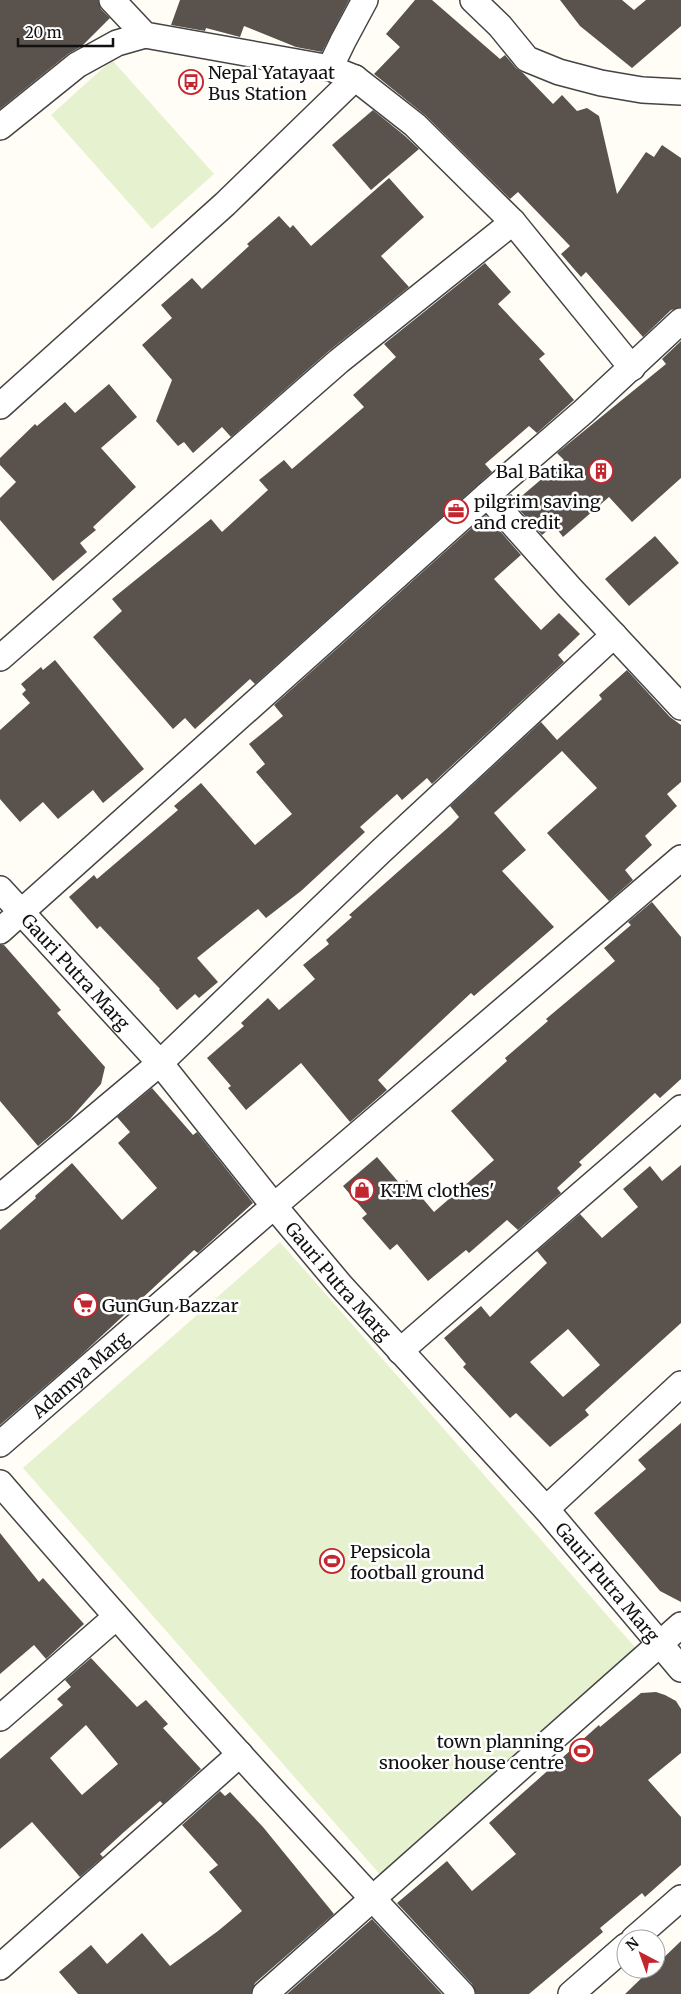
<svg xmlns="http://www.w3.org/2000/svg" width="681" height="1994" font-family="Merriweather,serif">
  <rect width="100%" height="100%" fill="#fffdf5"/>
  <g fill="#e6f2cf">
    <path d="M112,60L214,174L152,229L51,115Z"/>
    <path d="M280,1242L641,1654L384,1879L23,1468Z"/>
  </g>
  <g fill="#5a524d" fill-rule="evenodd">
    <path d="M0,0H98L101,9L110,18L82,46L68,54L0,109Z"/>
    <path d="M180,0H349L322,52L296,47L244,26L240,37L206,28L205,31L171,25Z"/>
    <path d="M415,0H432L500,59L505,55L516,68L523,73L553,104L562,95L577,111L587,108L599,116L617,194L646,152L654,157L662,145L681,158V307L671,310L643,337L586,272L581,277L561,254L570,246L518,192L510,199L425,115L374,74L400,47L386,34Z"/>
    <path d="M560,0H622L634,10L646,0H681V26L632,68L580,26Z"/>
    <path d="M373,110L405,136L419,149L371,190L332,145Z"/>
    <path d="M389,178L424,217L381,256L409,287L330,350L231,437L222,427L193,453L184,442L178,446L156,421L172,380L142,345L172,318L161,305L192,278L202,289L249,246L247,244L279,216L290,228L293,225L311,246Z"/>
    <path d="M485,263L511,292L498,304L545,354L539,359L574,400L537,433L529,426L485,464L492,472L255,684L250,679L195,729L185,718L173,729L93,637L122,611L112,599L211,519L222,532L268,490L259,480L284,460L292,469L364,407L353,395L396,357L384,344Z"/>
    <path d="M681,341V478L632,522L609,497L563,537L554,525L542,535L507,496L511,494L517,500L564,460L557,453L666,364L662,359Z"/>
    <path d="M109,384L137,417L101,448L136,487L93,527L96,530L80,543L87,552L53,581L0,520V498L16,482L0,465V458L35,424L37,426L65,402L75,413Z"/>
    <path d="M486,515L521,555L494,579L541,630L559,613L580,634L558,655L564,662L432,784L427,778L402,800L397,794L360,827L365,832L301,891L266,918L258,909L197,958L218,982L199,998L195,994L177,1010L159,990L160,989L100,926L97,929L69,897L94,875L97,879L178,810L174,806L201,783L255,845L292,814L256,772L265,764L249,744L283,716L274,705Z"/>
    <path d="M655,536L679,563L629,606L605,579Z"/>
    <path d="M55,660L144,769L103,803L93,790L58,819L43,802L20,822L0,799V730L30,703L22,694L26,690L21,684L41,667L43,670Z"/>
    <path d="M627,670L670,717L681,725V782L667,794L677,806L645,836L652,845L625,870L633,880L609,901L547,833L597,788L562,751L494,813L526,850L502,871L554,927L474,996L471,993L378,1080L387,1090L350,1122L301,1063L246,1110L228,1088L231,1086L207,1058L244,1026L241,1023L268,998L279,1010L315,979L303,965L329,944L326,940L352,917L349,915L451,825L459,817L450,806L541,722L557,740L602,699L599,695Z"/>
    <path d="M652,902L681,937V1079L660,1098L655,1093L579,1162L582,1165L557,1188L561,1193L518,1230L507,1220L469,1253L466,1250L428,1281L397,1244L390,1250L362,1218L367,1214L343,1186L377,1157L401,1185L407,1180L434,1212L494,1160L451,1111L507,1061L505,1058L548,1021L546,1019L615,961L604,948L631,925L628,922Z"/>
    <path d="M0,945H4L61,1010L57,1013L105,1067L101,1084L70,1119L38,1146L0,1101Z"/>
    <path d="M152,1088L193,1135L197,1132L253,1203L198,1253L194,1250L79,1357L0,1425V1230L36,1198L35,1196L72,1163L122,1220L157,1188L118,1143L130,1132L117,1117Z"/>
    <path d="M681,1165V1323L585,1410L589,1415L550,1447L516,1413L510,1418L463,1367L466,1364L444,1338L481,1306L490,1317L547,1263L537,1251L580,1214L602,1238L638,1207L623,1189L650,1166L662,1181ZM568,1329L600,1365L563,1397L530,1362Z"/>
    <path d="M681,1423V1602L660,1591L594,1513L646,1469L638,1460Z"/>
    <path d="M0,1533L39,1582L43,1578L84,1624L46,1659L34,1645L0,1674Z"/>
    <path d="M91,1658L137,1707L146,1700L168,1724L163,1728L201,1769L163,1804L160,1801L124,1832L100,1854L103,1857L80,1877L32,1822L0,1849V1759L63,1705L57,1699L71,1687L65,1680ZM86,1725L118,1764L82,1795L50,1758Z"/>
    <path d="M656,1692L665,1695L676,1701L681,1709V1753L648,1780L681,1817V1865L645,1897L642,1893L600,1928L603,1932L529,1994H476L472,1984L397,1903L447,1861L472,1891L516,1854L489,1823L599,1725L600,1727L641,1693Z"/>
    <path d="M220,1791L225,1796L230,1792L263,1827L334,1914L255,1983L251,1994H78L59,1972L91,1945L107,1964L142,1933L170,1966L218,1931L242,1911L209,1872L218,1865L182,1825Z"/>
    <path d="M372,1919L442,1994H287Z"/>
    <path d="M681,1941V1994H625L651,1969H656V1965Z"/>
  </g>
  <g fill="none" stroke-linecap="round" stroke-linejoin="round">
    <defs>
      <g id="street">
        <path d="M112,0L145,35L330,68L355,78L415,125L513,222L632,368"/>
        <path d="M473,0L500,26L527,59L559,72L601,83L642,90L681,92"/>
        <path d="M330,68L343,41L365,0"/>
        <path d="M0,127L77,65L117,43L145,35"/>
        <path d="M0,406L225,204L355,78"/>
        <path d="M487,495L570,588L681,707"/>
        <path d="M0,658L339,361L513,222"/>
        <path id="s1" d="M0,889L160,1063L274,1206L341,1286L546,1509L681,1669"/>
        <path d="M0,931L487,495L583,412L681,321"/>
        <path d="M0,1197L160,1063L380,852L614,635"/>
        <path d="M400,1351L681,1108"/>
        <path id="s2" d="M0,1444L274,1206L681,858"/>
        <path d="M0,1483C150,1657 304,1827 462,1994"/>
        <path d="M546,1509L681,1384"/>
        <path d="M0,1718L116,1617"/>
        <path d="M634,1939L681,1898"/>
        <path d="M0,1967L240,1754"/>
        <path d="M265,1994L681,1625"/>
        <path d="M571,1994L626,1946"/>
      </g>
    </defs>
    <use href="#street" stroke="#444" stroke-width="28"/>
    <use href="#street" stroke="#fff" stroke-width="25"/>
  </g>
  <defs>
    <symbol id="bus-ring" viewBox="-11 -11 22 22"><circle r="9.5" fill="#fff" stroke="#c4262e" stroke-width="1.5"/><path d="M-5-6H5V4H4V6H2V4H-2V6H-4V4H-5ZM-3.5-4V0h7V-4ZM-3.5 1.2v1.5H-2V1.2ZM2 1.2v1.5H3.5V1.2Z" fill="#c4262e"/></symbol>
    <symbol id="building-ring" viewBox="-11 -11 22 22"><circle r="9.5" fill="#fff" stroke="#c4262e" stroke-width="1.5"/><path d="M-4-6H4V6H1V3H-1V6H-4ZM-2.5-4.3h1.7v1.8h-1.7ZM.8-4.3h1.7v1.8H.8ZM-2.5-1h1.7V.8h-1.7ZM.8-1h1.7V.8H.8Z" fill="#c4262e"/></symbol>
    <symbol id="office-ring" viewBox="-11 -11 22 22"><circle r="9.5" fill="#fff" stroke="#c4262e" stroke-width="1.5"/><path d="M-6-3h4V-5.5h4V-3h4V5H-6ZM-1-4.5V-3h2v-1.5ZM-6 0V1H6V0Z" fill="#c4262e"/></symbol>
    <symbol id="shop-ring" viewBox="-11 -11 22 22"><circle r="9.5" fill="#fff" stroke="#c4262e" stroke-width="1.5"/><path d="M-5-2.5h2.3a2.7 3.5 0 0 1 5.4 0H5L5.5 6h-11ZM-1.5-2.5h3a1.5 2.3 0 0 0-3 0Z" fill="#c4262e"/></symbol>
    <symbol id="supermarket-ring" viewBox="-11 -11 22 22"><circle r="9.5" fill="#fff" stroke="#c4262e" stroke-width="1.5"/><path d="M-6-5.5h2.5l.6 2H6L4.5 2H-2.5L-4.4-4H-6ZM-1.5 3.2a1.3 1.3 0 1 0 .1 0ZM3 3.2a1.3 1.3 0 1 0 .1 0Z" fill="#c4262e"/></symbol>
    <symbol id="stadium-ring" viewBox="-11 -11 22 22"><circle r="9.5" fill="#fff" stroke="#c4262e" stroke-width="1.5"/><path d="M0-5a6.5 5 0 1 0 0 10a6.5 5 0 1 0 0-10ZM-3.5-1.8h7v3.6h-7Z" fill="#c4262e"/></symbol>
  </defs>
  <g fill-rule="evenodd">
    <use href="#bus-ring" x="177" y="68" width="28" height="28"/>
    <use href="#building-ring" x="587" y="457" width="28" height="28"/>
    <use href="#office-ring" x="442" y="497" width="28" height="28"/>
    <use href="#shop-ring" x="348" y="1176" width="28" height="28"/>
    <use href="#supermarket-ring" x="71" y="1291" width="28" height="28"/>
    <use href="#stadium-ring" x="318" y="1547" width="28" height="28"/>
    <use href="#stadium-ring" x="568" y="1737" width="28" height="28"/>
  </g>
  <g text-anchor="middle" dominant-baseline="central" stroke-width="5" stroke-linejoin="round" paint-order="stroke">
    <g font-size="18" fill="#111" stroke="#fff" text-anchor="start">
      <text x="208" y="72">Nepal Yatayaat<tspan x="208" dy="21">Bus Station</tspan></text>
      <text x="584" y="471" text-anchor="end">Bal Batika</text>
      <text x="474" y="501">pilgrim saving<tspan x="474" dy="21">and credit</tspan></text>
      <text x="380" y="1190">KTM clothes'</text>
      <text x="102" y="1305">GunGun Bazzar</text>
      <text x="350" y="1551">Pepsicola<tspan x="350" dy="21">football ground</tspan></text>
      <text x="564" y="1741" text-anchor="end">town planning<tspan x="564" dy="21">snooker house centre</tspan></text>
    </g>
    <g font-size="18" fill="#111" stroke="#fff">
      <text stroke="none"><textPath href="#s1" startOffset="112">Gauri Putra Marg</textPath></text>
      <text stroke="none"><textPath href="#s1" startOffset="518">Gauri Putra Marg</textPath></text>
      <text stroke="none"><textPath href="#s2" startOffset="106">Adamya Marg</textPath></text>
      <text stroke="none"><textPath href="#s1" startOffset="922">Gauri Putra Marg</textPath></text>
    </g>
  </g>
  <g transform="translate(641 1954) rotate(319)"><circle r="24" fill="#ffffff" stroke="#a0a0a0"/>
  <path d="M0-4L9 19L0 12L-9 19Z" fill="#c4262e"/>
  <text y="-8" font-size="14" font-weight="bold" text-anchor="middle" fill="#111111">N</text>
  </g>
  <path d="M18 38v8h95v-8" fill="none" stroke="#111111" stroke-width="2.5"/>
  <text x="25" y="38" font-size="15" fill="#111111" stroke="#ffffff" stroke-width="4" paint-order="stroke">20 m</text>
</svg>
